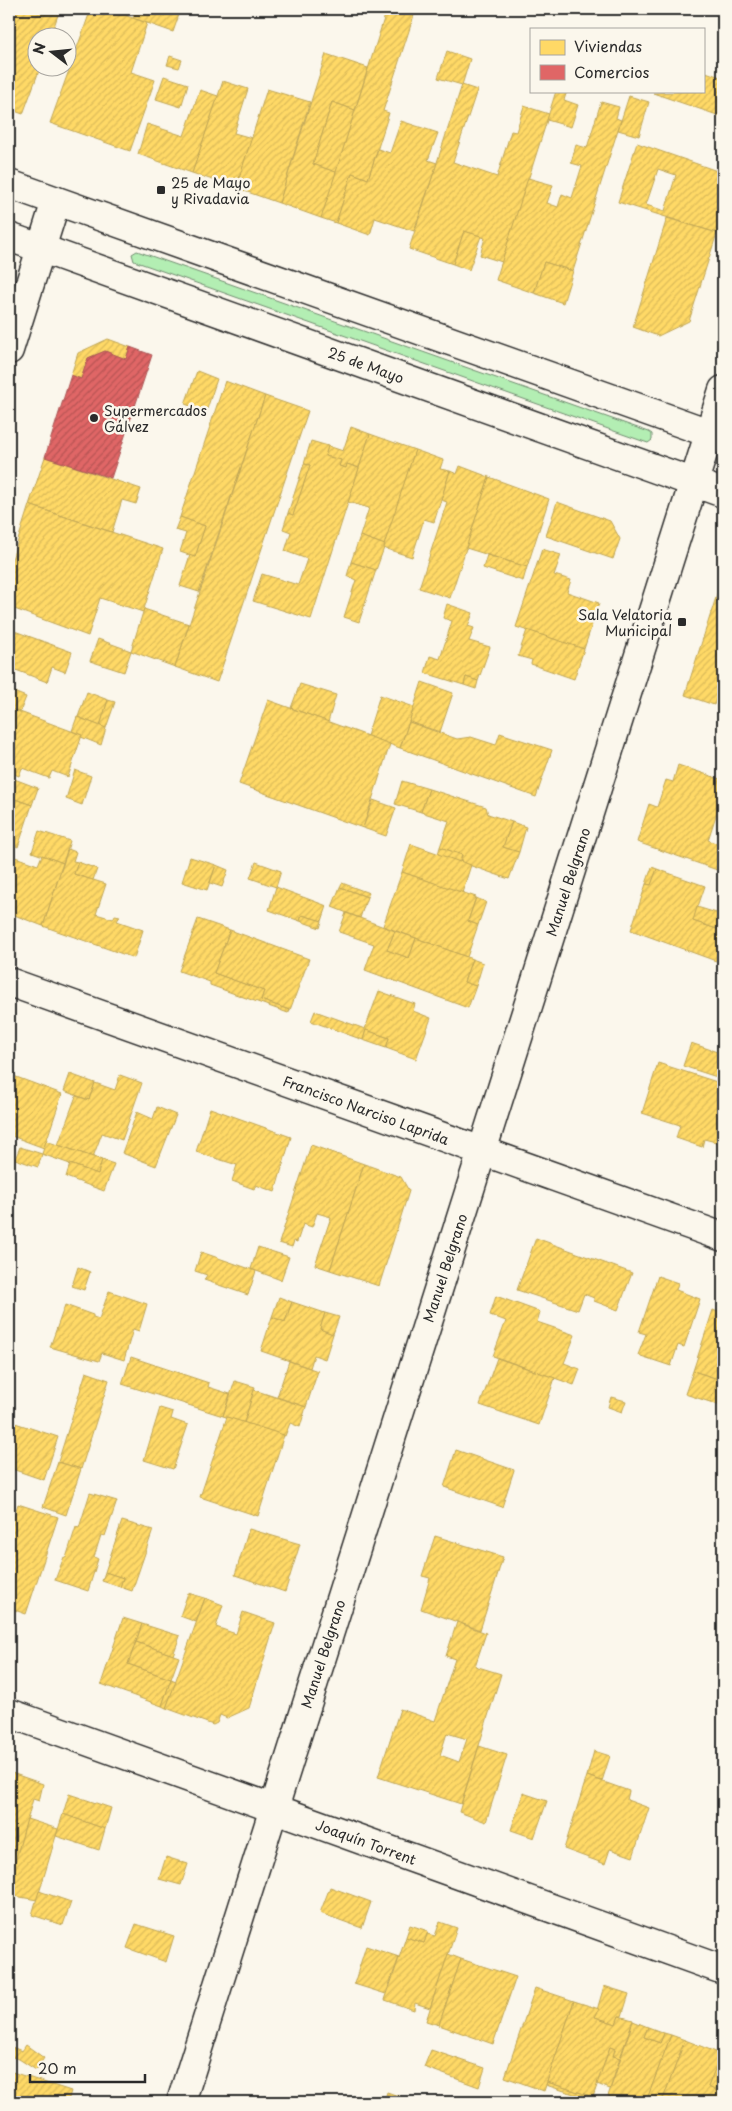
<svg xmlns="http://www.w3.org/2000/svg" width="732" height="2111" font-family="'Playpen Sans',sans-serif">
  <defs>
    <pattern id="homes-hatch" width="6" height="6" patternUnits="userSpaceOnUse" patternTransform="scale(1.25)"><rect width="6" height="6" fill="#ffd966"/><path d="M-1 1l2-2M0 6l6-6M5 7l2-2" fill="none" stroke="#dbba59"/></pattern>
    <pattern id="shops-hatch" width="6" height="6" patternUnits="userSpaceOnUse" patternTransform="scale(1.25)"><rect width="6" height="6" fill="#e06666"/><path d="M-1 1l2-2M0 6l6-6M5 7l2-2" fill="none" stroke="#b65454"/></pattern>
  </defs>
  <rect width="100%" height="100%" fill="#fbf7ec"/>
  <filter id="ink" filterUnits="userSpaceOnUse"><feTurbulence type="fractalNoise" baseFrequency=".02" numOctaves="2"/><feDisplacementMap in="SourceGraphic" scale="10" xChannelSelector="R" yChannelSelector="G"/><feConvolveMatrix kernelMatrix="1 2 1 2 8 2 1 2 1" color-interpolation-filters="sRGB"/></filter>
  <g filter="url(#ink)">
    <path fill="#b3eeb3" stroke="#6f8c6f" d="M137,251L649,432L652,434V440L648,443L645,442L134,261L132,254Z"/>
    <g fill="url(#homes-hatch)" stroke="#bfa554" fill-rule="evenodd">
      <path d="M9,9H60L50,38H38V68H40L23,114L9,109Z"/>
      <path d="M91,9H129L127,16L147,23L131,72L155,80L130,151L50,123Z"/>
      <path d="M136,9H181L173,32L133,18Z"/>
      <path d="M387,9H416L383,111L389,113L368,179L352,173L336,223L321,218Z"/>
      <path d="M447,51L470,59L462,85L438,78Z"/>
      <path d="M326,54L368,68L355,110L332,102L313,164L336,172L321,218L279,203Z"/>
      <path d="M170,56L182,60L179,68L167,65Z"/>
      <path d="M703,71L723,78V117L653,93L703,91Z"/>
      <path d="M164,76L188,84L181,107L156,99Z"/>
      <path d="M223,81L248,89L234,133L252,138L236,188L192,173Z"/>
      <path d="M462,85L477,90L453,162L497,177L511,131L516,132L524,106L549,114L502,262L480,255L485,238L464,231L453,264L409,249Z"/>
      <path d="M267,89L310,102L279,203L236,188Z"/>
      <path d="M200,90L218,96L192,173L138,154L147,124L184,136Z"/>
      <path d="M556,91H567L564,100L578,105L571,127L547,120Z"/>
      <path d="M629,96L649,102L639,136L618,130Z"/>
      <path d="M332,102L355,110L336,172L313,164Z"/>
      <path d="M601,102L619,107L616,118L621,120L573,271L544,262L534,293L496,280L528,178L553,185L547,203L558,207L562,194L572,198L582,166L571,163L576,145L587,148Z"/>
      <path d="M401,121L438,133L428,160L437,163L414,231L375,218L370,235L336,223L352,173L368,179L378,149L390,153Z"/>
      <path d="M637,143L723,173V212L717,233L618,202ZM658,169L676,175L665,211L646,205Z"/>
      <path d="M667,218L717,233L689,321L658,336L633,327Z"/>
      <path d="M464,231L481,236L469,270L453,264Z"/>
      <path d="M544,262L573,271L563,303L534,293Z"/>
      <path d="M108,339L130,347L126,359L105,351L88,358L81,379L71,375L78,353Z"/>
      <path d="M197,371L217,379L206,412L185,404Z"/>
      <path d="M225,381L265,396L199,592L180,586L190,555L195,557L205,526L180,517Z"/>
      <path d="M265,396L308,411L217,682L175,667Z"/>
      <path d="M351,427L370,434L359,468L347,464L346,468L339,466L341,460L325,456L328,446L343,451Z"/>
      <path d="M370,434L415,450L385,545L360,536L369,508L348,502Z"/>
      <path d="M311,441L328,446L325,456L341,460L339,466L346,468L347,464L359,468L311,619L253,601L262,574L298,585L307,559L285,551L291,532L283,529L288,513L293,515L310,465L304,464Z"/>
      <path d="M415,450L443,460L440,469L450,471L434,522L424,519L412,557L383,548Z"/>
      <path d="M45,457L141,489L136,504L122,500L112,532L29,505Z"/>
      <path d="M304,464L310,465L293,515L288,513Z"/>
      <path d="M460,466L489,477L450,598L419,588L447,502L441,500L450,471L457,474Z"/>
      <path d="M489,477L549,499L527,567L466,548Z"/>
      <path d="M557,502L610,521L620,539L613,559L546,536Z"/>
      <path d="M29,505L163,549L143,612L100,598L88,636L9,607V569Z"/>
      <path d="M180,517L205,526L195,557L180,552L186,533L175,530Z"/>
      <path d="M360,536L385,545L376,570L351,562Z"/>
      <path d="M542,549L561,555L554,575L571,580L567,592L599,603L584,649L516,627Z"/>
      <path d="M487,555L527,567L523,581L483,568Z"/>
      <path d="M351,562L376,570L359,622L344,617L356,580L347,576Z"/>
      <path d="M723,589V688L720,687L714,705L685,695L718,591Z"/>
      <path d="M447,604L473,613L468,626L474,628L469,641L490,647L478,681L466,677L464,685L425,673L430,656L440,659L452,621L443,618Z"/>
      <path d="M144,609L189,624L175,667L131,651Z"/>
      <path d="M9,629L72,652L65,672L52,667L47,682L16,670L9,690Z"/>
      <path d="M527,630L584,649L574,679L531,664L532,660L518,656Z"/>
      <path d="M98,639L131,651L124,672L90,661Z"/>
      <path d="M466,677L478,681L476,689L464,685Z"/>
      <path d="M422,682L453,693L440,732L409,722Z"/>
      <path d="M300,684L336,695L328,722L291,708Z"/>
      <path d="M9,690L26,697L20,712L9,708Z"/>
      <path d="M87,692L108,700L100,726L78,717Z"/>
      <path d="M380,695L414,707L400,748L367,736Z"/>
      <path d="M108,700L115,702L106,728L100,726Z"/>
      <path d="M268,700L390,744L363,828L239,784Z"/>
      <path d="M9,708L82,735L68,777L52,771L49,778L22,768L19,776L9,772Z"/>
      <path d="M77,717L106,728L101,745L81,737L82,735L72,731Z"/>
      <path d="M409,722L457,739L471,737L496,745L500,733L552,750L536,797L400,748Z"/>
      <path d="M678,765L723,780V794L708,840L718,844L717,849L723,851V872L637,842L649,804L657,807L666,780L673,782Z"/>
      <path d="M75,770L91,776L82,805L66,799Z"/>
      <path d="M9,777L38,788L32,805L9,797Z"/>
      <path d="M402,781L429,789L421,812L395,804Z"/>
      <path d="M429,789L486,807L488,814L512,822L503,847L519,852L509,879L460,862L462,855L440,847L449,821L421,812Z"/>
      <path d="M9,797L32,805L18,847L9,843Z"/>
      <path d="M373,800L396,808L386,836L363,828Z"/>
      <path d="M512,822L526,827L519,852L503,847Z"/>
      <path d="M39,831L70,841L63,863L32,852Z"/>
      <path d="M411,844L471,865L462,893L402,872Z"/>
      <path d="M440,847L462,855L460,862L438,854Z"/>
      <path d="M68,849L76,852L73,861L78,862L74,874L106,884L96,914L113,919L115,915L120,916L117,921L143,930L134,958L43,926Z"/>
      <path d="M42,855L63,863L43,926L9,913V866L12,867L15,857L38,865Z"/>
      <path d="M190,857L216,865L207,890L182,882Z"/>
      <path d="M78,862L97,869L93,880L74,874Z"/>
      <path d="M256,862L281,871L276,887L250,878Z"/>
      <path d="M216,865L228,870L222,887L210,883Z"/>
      <path d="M652,867L657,869L651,885L646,884Z"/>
      <path d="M657,869L705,886L693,921L723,931V940L716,961L631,930L646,884L651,885Z"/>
      <path d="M402,872L476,897L468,921L478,925L467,957L383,926Z"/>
      <path d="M342,883L369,893L367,897L340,887Z"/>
      <path d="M276,887L327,906L322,921L302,915L300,921L269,910Z"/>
      <path d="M340,887L367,897L360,918L332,907Z"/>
      <path d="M476,898L486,902L478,925L468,921Z"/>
      <path d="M697,907L723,915V931L693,921Z"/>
      <path d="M346,913L395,931L387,950L409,958L416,938L472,959L464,982L476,986L468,1008L365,970L374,944L339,932Z"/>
      <path d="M302,915L322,921L320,928L300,921Z"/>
      <path d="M198,919L230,930L214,973L264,991L261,1000L290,1010L288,1013L210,985V982L179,971Z"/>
      <path d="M230,930L309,959L290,1010L261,1000L264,991L214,973Z"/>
      <path d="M395,931L416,938L409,958L387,950Z"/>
      <path d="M472,959L483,963L476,986L464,982Z"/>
      <path d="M379,991L415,1004L413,1011L431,1018L416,1059L386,1048L389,1038L366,1030L363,1040L311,1021L315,1011L365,1029Z"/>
      <path d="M366,1030L389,1038L386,1048L363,1040Z"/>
      <path d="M691,1043L723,1054V1079L683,1066Z"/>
      <path d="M658,1063L723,1084V1132L720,1143L704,1139L702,1147L676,1138L680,1125L642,1113Z"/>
      <path d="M70,1074L95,1083L89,1100L64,1091Z"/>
      <path d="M11,1075L62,1094L44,1148L9,1135V1082Z"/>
      <path d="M120,1075L142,1083L122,1140L102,1133L93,1157L58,1145L76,1096L89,1100L95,1083L115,1090Z"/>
      <path d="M157,1107L176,1115L156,1166L122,1153L137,1112L153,1119Z"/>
      <path d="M210,1108L291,1137L275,1192L256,1185L254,1189L232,1181L237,1165L196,1152Z"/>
      <path d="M46,1141L102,1160L98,1174L42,1154Z"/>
      <path d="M311,1145L364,1164L330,1270L315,1265L331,1217L317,1213L312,1227L303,1224L297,1242L294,1241L292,1247L279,1243Z"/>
      <path d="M20,1147L42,1154L38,1167L15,1159Z"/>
      <path d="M102,1160L114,1164L104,1191L66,1177L70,1164L98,1174Z"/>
      <path d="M364,1164L401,1177L409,1191L379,1286L330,1270Z"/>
      <path d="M536,1238L632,1273L618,1310L594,1301V1298L584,1294L578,1310L517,1290Z"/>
      <path d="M258,1247L289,1257L281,1280L251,1269Z"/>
      <path d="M201,1252L256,1271L248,1295L204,1280L207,1275L195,1271Z"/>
      <path d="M78,1267L90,1272L84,1290L72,1286Z"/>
      <path d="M658,1276L678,1283L676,1290L700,1299L684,1347L678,1345L671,1366L638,1355L646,1334L639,1332Z"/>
      <path d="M109,1291L147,1304L139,1331L133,1329L124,1360L102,1353L99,1361L50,1347L65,1305L93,1315V1317L99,1319Z"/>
      <path d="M496,1296L540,1312L537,1322L575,1335L564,1363L580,1369L574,1385L493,1356L506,1321L490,1315Z"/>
      <path d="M279,1297L292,1302L285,1322L272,1317Z"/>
      <path d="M292,1302L325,1313L320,1329L333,1334L325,1359L314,1355L310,1368L261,1351L272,1317L285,1322Z"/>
      <path d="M713,1310L723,1314V1407L710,1402L718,1379L693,1371Z"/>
      <path d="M325,1313L339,1317L333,1334L320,1329Z"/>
      <path d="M131,1357L209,1383L208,1387L230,1394L223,1416L122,1384Z"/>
      <path d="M497,1358L555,1378L539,1425L480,1405Z"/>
      <path d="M289,1361L318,1371L306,1407L277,1397Z"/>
      <path d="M693,1371L718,1379L710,1402L685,1394Z"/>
      <path d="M86,1372L109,1380L81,1469L58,1462Z"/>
      <path d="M235,1381L255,1387L244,1423L223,1416Z"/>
      <path d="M254,1390L306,1407L300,1427L290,1423L285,1436L244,1423Z"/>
      <path d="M611,1397L626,1401L622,1412L608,1407Z"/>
      <path d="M160,1408L173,1412L171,1419L188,1425L173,1469L144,1460Z"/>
      <path d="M227,1417L284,1435L258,1516L200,1497Z"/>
      <path d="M9,1421L58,1437L44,1480L9,1468Z"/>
      <path d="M456,1450L514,1470L502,1507L444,1487Z"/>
      <path d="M58,1462L81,1469L66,1515L43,1507Z"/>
      <path d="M90,1493L117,1501L105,1536L101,1535L94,1557L98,1559L88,1591L55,1580L64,1557L66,1558L76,1527L79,1528Z"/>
      <path d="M18,1504L58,1517L26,1614L9,1608V1532Z"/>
      <path d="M122,1521L153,1530L132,1591L120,1587L123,1578L105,1572Z"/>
      <path d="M249,1529L300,1544L285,1592L235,1575Z"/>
      <path d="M435,1536L503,1557L480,1630L421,1609L430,1578L422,1576Z"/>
      <path d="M105,1572L123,1578L120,1587L102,1581Z"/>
      <path d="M188,1593L205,1598L196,1622L180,1616Z"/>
      <path d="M205,1598L223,1605L216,1627L236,1634L243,1612L275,1623L249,1708L227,1718L220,1715L217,1723L213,1725L166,1708Z"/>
      <path d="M123,1618L142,1624L128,1664L171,1679L162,1706L101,1684Z"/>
      <path d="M457,1622L486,1633L475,1666L501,1674L461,1804L378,1777L400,1709L435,1721L455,1659L446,1656ZM447,1733L467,1739L459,1762L440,1755Z"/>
      <path d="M142,1624L180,1636L173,1655L136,1642Z"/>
      <path d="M136,1642L179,1657L171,1679L128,1664Z"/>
      <path d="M171,1679L176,1681L166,1708L162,1706Z"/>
      <path d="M479,1746L507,1755L486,1822L459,1812Z"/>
      <path d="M594,1751L610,1756L602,1781L587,1776Z"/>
      <path d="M9,1772L43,1784L39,1801L33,1799L9,1884Z"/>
      <path d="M587,1776L629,1791L627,1800L649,1808L633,1857L610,1849L605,1864L564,1849Z"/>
      <path d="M523,1793L547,1801L534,1838L511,1830Z"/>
      <path d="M69,1794L111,1808L105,1829L63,1814Z"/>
      <path d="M63,1814L105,1829L99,1850L56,1836Z"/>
      <path d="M27,1819L58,1829L37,1900L9,1895V1884Z"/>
      <path d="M166,1857L188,1864L181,1885L159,1879Z"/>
      <path d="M330,1887L371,1902L362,1928L320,1913Z"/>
      <path d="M39,1891L71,1902L63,1925L32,1915Z"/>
      <path d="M440,1922L457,1928L430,2008L415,2003L414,2010L385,2000L406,1937L424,1943L427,1934L435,1936Z"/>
      <path d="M136,1924L174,1936L166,1962L127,1948Z"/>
      <path d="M410,1925L428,1931L424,1943L406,1937Z"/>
      <path d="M366,1946L399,1957L386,1994L354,1984Z"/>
      <path d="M448,1954L461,1959L439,2025L426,2021Z"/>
      <path d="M461,1959L516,1977L493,2044L439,2025Z"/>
      <path d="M604,1986L629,1994L622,2016H619L616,2024L595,2017Z"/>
      <path d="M535,1988L574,2001L544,2091L505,2077Z"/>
      <path d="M574,2001L599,2009L595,2017L616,2024L619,2016L633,2020L620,2058L613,2056L615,2049L610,2047L593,2097L547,2082Z"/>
      <path d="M633,2021L648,2027L644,2037L660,2043L664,2033L671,2035L646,2102H625L608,2096Z"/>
      <path d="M648,2027L664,2033L660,2043L644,2037Z"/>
      <path d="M671,2035L685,2040L662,2102H646Z"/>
      <path d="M685,2040L721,2054L708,2087L723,2093L721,2102H662Z"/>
      <path d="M26,2045L44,2058L36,2070L19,2059L9,2056V2046L22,2051Z"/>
      <path d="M610,2047L615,2049L613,2056L620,2058L610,2089L597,2084Z"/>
      <path d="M723,2049V2093L708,2087Z"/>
      <path d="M431,2050L485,2068L479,2087L424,2067Z"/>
      <path d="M9,2071L71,2091L68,2101L73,2102H9Z"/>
      <path d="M547,2082L593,2097L592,2100L546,2085Z"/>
      <path d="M387,2092L416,2102H384Z"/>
    </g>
    <path fill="url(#shops-hatch)" stroke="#aa5454" d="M130,347L152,355L111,478L45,457L71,375L81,379L88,358L105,351L126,359Z"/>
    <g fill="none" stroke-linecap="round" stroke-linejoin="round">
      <defs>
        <g id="street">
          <path d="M9,350L56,201"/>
          <path d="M9,982L723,1237"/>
          <path d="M9,1713L723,1970"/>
          <path d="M181,2102L723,390"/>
        </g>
        <g id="secondary">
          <path d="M9,184L723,438"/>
          <path d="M9,237L723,493"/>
        </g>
      </defs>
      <use href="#street" stroke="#2b2b2b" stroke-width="31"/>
      <use href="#secondary" stroke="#2b2b2b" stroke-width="31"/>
      <use href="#street" stroke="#fbf7ec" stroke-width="28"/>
      <use href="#secondary" stroke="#fbf7ec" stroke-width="28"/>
    </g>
  </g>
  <g fill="#2b2b2b" stroke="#fbf7ec" stroke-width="2">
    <rect x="156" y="185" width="10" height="10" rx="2.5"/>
    <circle cx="94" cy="418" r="5"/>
    <rect x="677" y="617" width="10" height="10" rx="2.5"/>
  </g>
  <g text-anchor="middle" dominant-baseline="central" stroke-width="5" stroke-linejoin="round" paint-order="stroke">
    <g font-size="14" fill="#2b2b2b" stroke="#fbf7ec" text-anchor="start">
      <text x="171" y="182">25 de Mayo<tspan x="171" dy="16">y Rivadavia</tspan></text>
      <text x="104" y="410">Supermercados<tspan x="104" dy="16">Gálvez</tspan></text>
      <text x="672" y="614" text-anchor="end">Sala Velatoria<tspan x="672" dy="16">Municipal</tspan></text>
    </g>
    <g font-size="14" fill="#2b2b2b" stroke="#fbf7ec">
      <text transform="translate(366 365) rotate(20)">25 de Mayo</text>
      <text transform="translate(568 882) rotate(-72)">Manuel Belgrano</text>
      <text transform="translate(366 1110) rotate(20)">Francisco Narciso Laprida</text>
      <text transform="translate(445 1268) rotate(-72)">Manuel Belgrano</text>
      <text transform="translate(323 1654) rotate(-72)">Manuel Belgrano</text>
      <text transform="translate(366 1842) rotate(20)">Joaquín Torrent</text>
    </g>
  </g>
  <rect width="732" height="2111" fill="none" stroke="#fbf7ec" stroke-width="30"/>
  <rect x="15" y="15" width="702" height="2081" fill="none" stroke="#2b2b2b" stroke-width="2" filter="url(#ink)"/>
  <rect x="530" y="28" width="175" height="65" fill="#fbf7ec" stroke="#a8a59f"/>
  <rect x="540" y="40" width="25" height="15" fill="#ffd966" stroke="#a8a59f"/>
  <text x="574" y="52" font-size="15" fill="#2b2b2b">Viviendas</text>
  <rect x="540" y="65" width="25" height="15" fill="#e06666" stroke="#a8a59f"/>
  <text x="574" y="78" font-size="15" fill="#2b2b2b">Comercios</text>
  <g transform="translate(52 52) rotate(286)"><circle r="24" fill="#fbf7ec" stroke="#a8a59f"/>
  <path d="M0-4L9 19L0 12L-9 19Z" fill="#2b2b2b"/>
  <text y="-8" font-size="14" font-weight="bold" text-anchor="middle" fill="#2b2b2b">N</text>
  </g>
  <path d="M30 2074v8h115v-8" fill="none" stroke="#2b2b2b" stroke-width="2.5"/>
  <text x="38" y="2074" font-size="15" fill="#2b2b2b" stroke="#fbf7ec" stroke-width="4" paint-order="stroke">20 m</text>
</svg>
